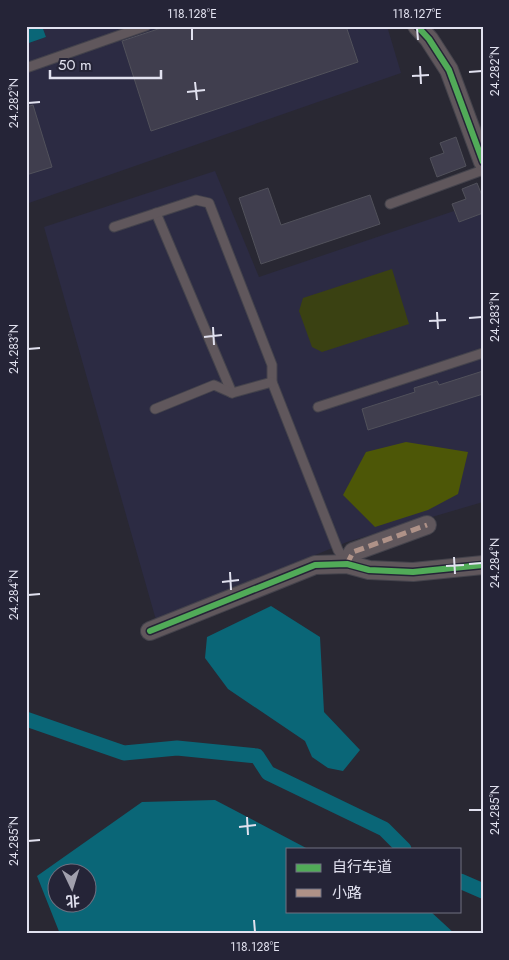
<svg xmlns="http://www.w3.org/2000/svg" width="509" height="960" font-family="Jost,'Noto Sans SC',sans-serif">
  <rect width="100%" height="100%" fill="#292833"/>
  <g fill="#2c2b43">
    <path d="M42,26H387L401,73L26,204V44L46,37Z"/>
    <path d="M215,171L259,277L454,211L459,222L483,213V502L347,542L156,620L44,227Z"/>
  </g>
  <path fill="#3a4112" d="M392,269L409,324L322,352L312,347L299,311L303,298Z"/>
  <path fill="#4d5707" d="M406,442L468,452L458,494L428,510L375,527L343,495L366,452Z"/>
  <g fill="#0a6677" fill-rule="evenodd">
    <path d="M26,26H42L46,37L26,44Z"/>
    <path d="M271,606L320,637L324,712L360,750L343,771L328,768L312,757L305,741L228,689L205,658L207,637Z"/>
    <path d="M215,800L308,849H288V911H430L455,934H60L37,876L142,802ZM58,872H88V902H58Z"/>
  </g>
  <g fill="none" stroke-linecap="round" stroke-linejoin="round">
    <g stroke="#0a6677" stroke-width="15">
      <path d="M26,719L124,753L177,748L257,756L268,773L384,829L404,849"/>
      <path d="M460,881L483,891"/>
    </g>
  </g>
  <g fill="#403e4e" stroke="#51515b">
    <path d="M167,26H346L358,62L151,131L122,41Z"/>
    <path d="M33,105L52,167L26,175V107Z"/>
    <path d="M456,137L466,166L437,177L430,158L444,153L440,143Z"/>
    <path d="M477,183L483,198V213L459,222L452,204L466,199L462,189Z"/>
    <path d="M268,188L281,225L370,195L380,224L261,264L239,198Z"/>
    <path d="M483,371V394L368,430L362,409L415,392L414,388L437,381L439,385Z"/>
  </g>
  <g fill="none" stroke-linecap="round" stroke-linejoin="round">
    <defs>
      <g id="lane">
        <path d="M26,68L146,26"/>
        <path d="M390,204L483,170"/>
        <path d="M156,213L232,393"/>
        <path d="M114,227L196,200L209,203L272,365V382L338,550L347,564"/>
        <path d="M318,407L483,353"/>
        <path d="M155,409L214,385L232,393L272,382"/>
      </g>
      <g id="street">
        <path d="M417,26L429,39L449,70L483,162"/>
        <path d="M347,564L353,552L427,525"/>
        <path d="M150,631L315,565L347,564L369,570L413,572L483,565"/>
      </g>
    </defs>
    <use href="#lane" stroke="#44434c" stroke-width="11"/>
    <use href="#street" stroke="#44434c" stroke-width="20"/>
    <use href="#lane" stroke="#60575c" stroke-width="9"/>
    <use href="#street" stroke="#60575c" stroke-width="18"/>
    <path stroke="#af9288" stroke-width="5" stroke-dasharray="10 5" stroke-linecap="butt" d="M347,564L353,552L427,525"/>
    <defs>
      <g id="cycleway">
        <path d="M417,26L429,39L449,70L483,162"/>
        <path d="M150,631L315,565L347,564L369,570L413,572L483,565"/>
      </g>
    </defs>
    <use href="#cycleway" stroke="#252437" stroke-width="9"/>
    <use href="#cycleway" stroke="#51ab58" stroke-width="6"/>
  </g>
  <path fill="none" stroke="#e1e1ef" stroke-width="2" d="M192,28V40M417,28L418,40M420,66L421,84M469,72L482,71M412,76L429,75M195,82L197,100M187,92L205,90M28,103L40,102M437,312L438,329M469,318L482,317M429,321L446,320M213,327L214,345M204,337L222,335M28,349L40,348M454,557L455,574M469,564L482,563M446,566L464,565M230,572L231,590M222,582L239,580M28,595L40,594M469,810H482M247,817L248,835M239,827L256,825M28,841L40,840M254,920L255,932"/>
  <rect width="509" height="960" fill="none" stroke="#252437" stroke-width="55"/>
  <rect x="286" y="848" width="175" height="65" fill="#252437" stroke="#707081"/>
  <rect x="296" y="864" width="25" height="8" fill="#51ab58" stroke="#707081"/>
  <text x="332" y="872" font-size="15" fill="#e1e1ef">自行车道</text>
  <rect x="296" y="889" width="25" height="8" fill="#af9288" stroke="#707081"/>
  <text x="332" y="898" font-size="15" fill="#e1e1ef">小路</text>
  <g transform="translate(72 888) rotate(176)"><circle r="24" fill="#252437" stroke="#707081"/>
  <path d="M0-4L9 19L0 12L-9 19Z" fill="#a1a0ad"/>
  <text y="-8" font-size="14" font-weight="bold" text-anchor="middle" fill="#e1e1ef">北</text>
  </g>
  <path d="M50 70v8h111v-8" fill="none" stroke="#e1e1ef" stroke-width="2.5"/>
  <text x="58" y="70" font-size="15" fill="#e1e1ef" stroke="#252437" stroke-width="4" paint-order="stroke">50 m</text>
  <rect x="28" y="28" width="454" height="904" fill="none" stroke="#e1e1ef" stroke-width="2"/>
  <g font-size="12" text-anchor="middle" fill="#e1e1ef">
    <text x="192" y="18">118.128°E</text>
    <text x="417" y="18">118.127°E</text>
    <text transform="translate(495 71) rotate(-90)" y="4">24.282°N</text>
    <text transform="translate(14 103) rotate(-90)" y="4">24.282°N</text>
    <text transform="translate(495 317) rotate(-90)" y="4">24.283°N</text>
    <text transform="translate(14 349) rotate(-90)" y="4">24.283°N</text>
    <text transform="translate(495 563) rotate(-90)" y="4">24.284°N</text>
    <text transform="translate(14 595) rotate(-90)" y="4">24.284°N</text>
    <text transform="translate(495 810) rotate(-90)" y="4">24.285°N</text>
    <text transform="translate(14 841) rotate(-90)" y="4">24.285°N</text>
    <text x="255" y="951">118.128°E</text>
  </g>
</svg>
